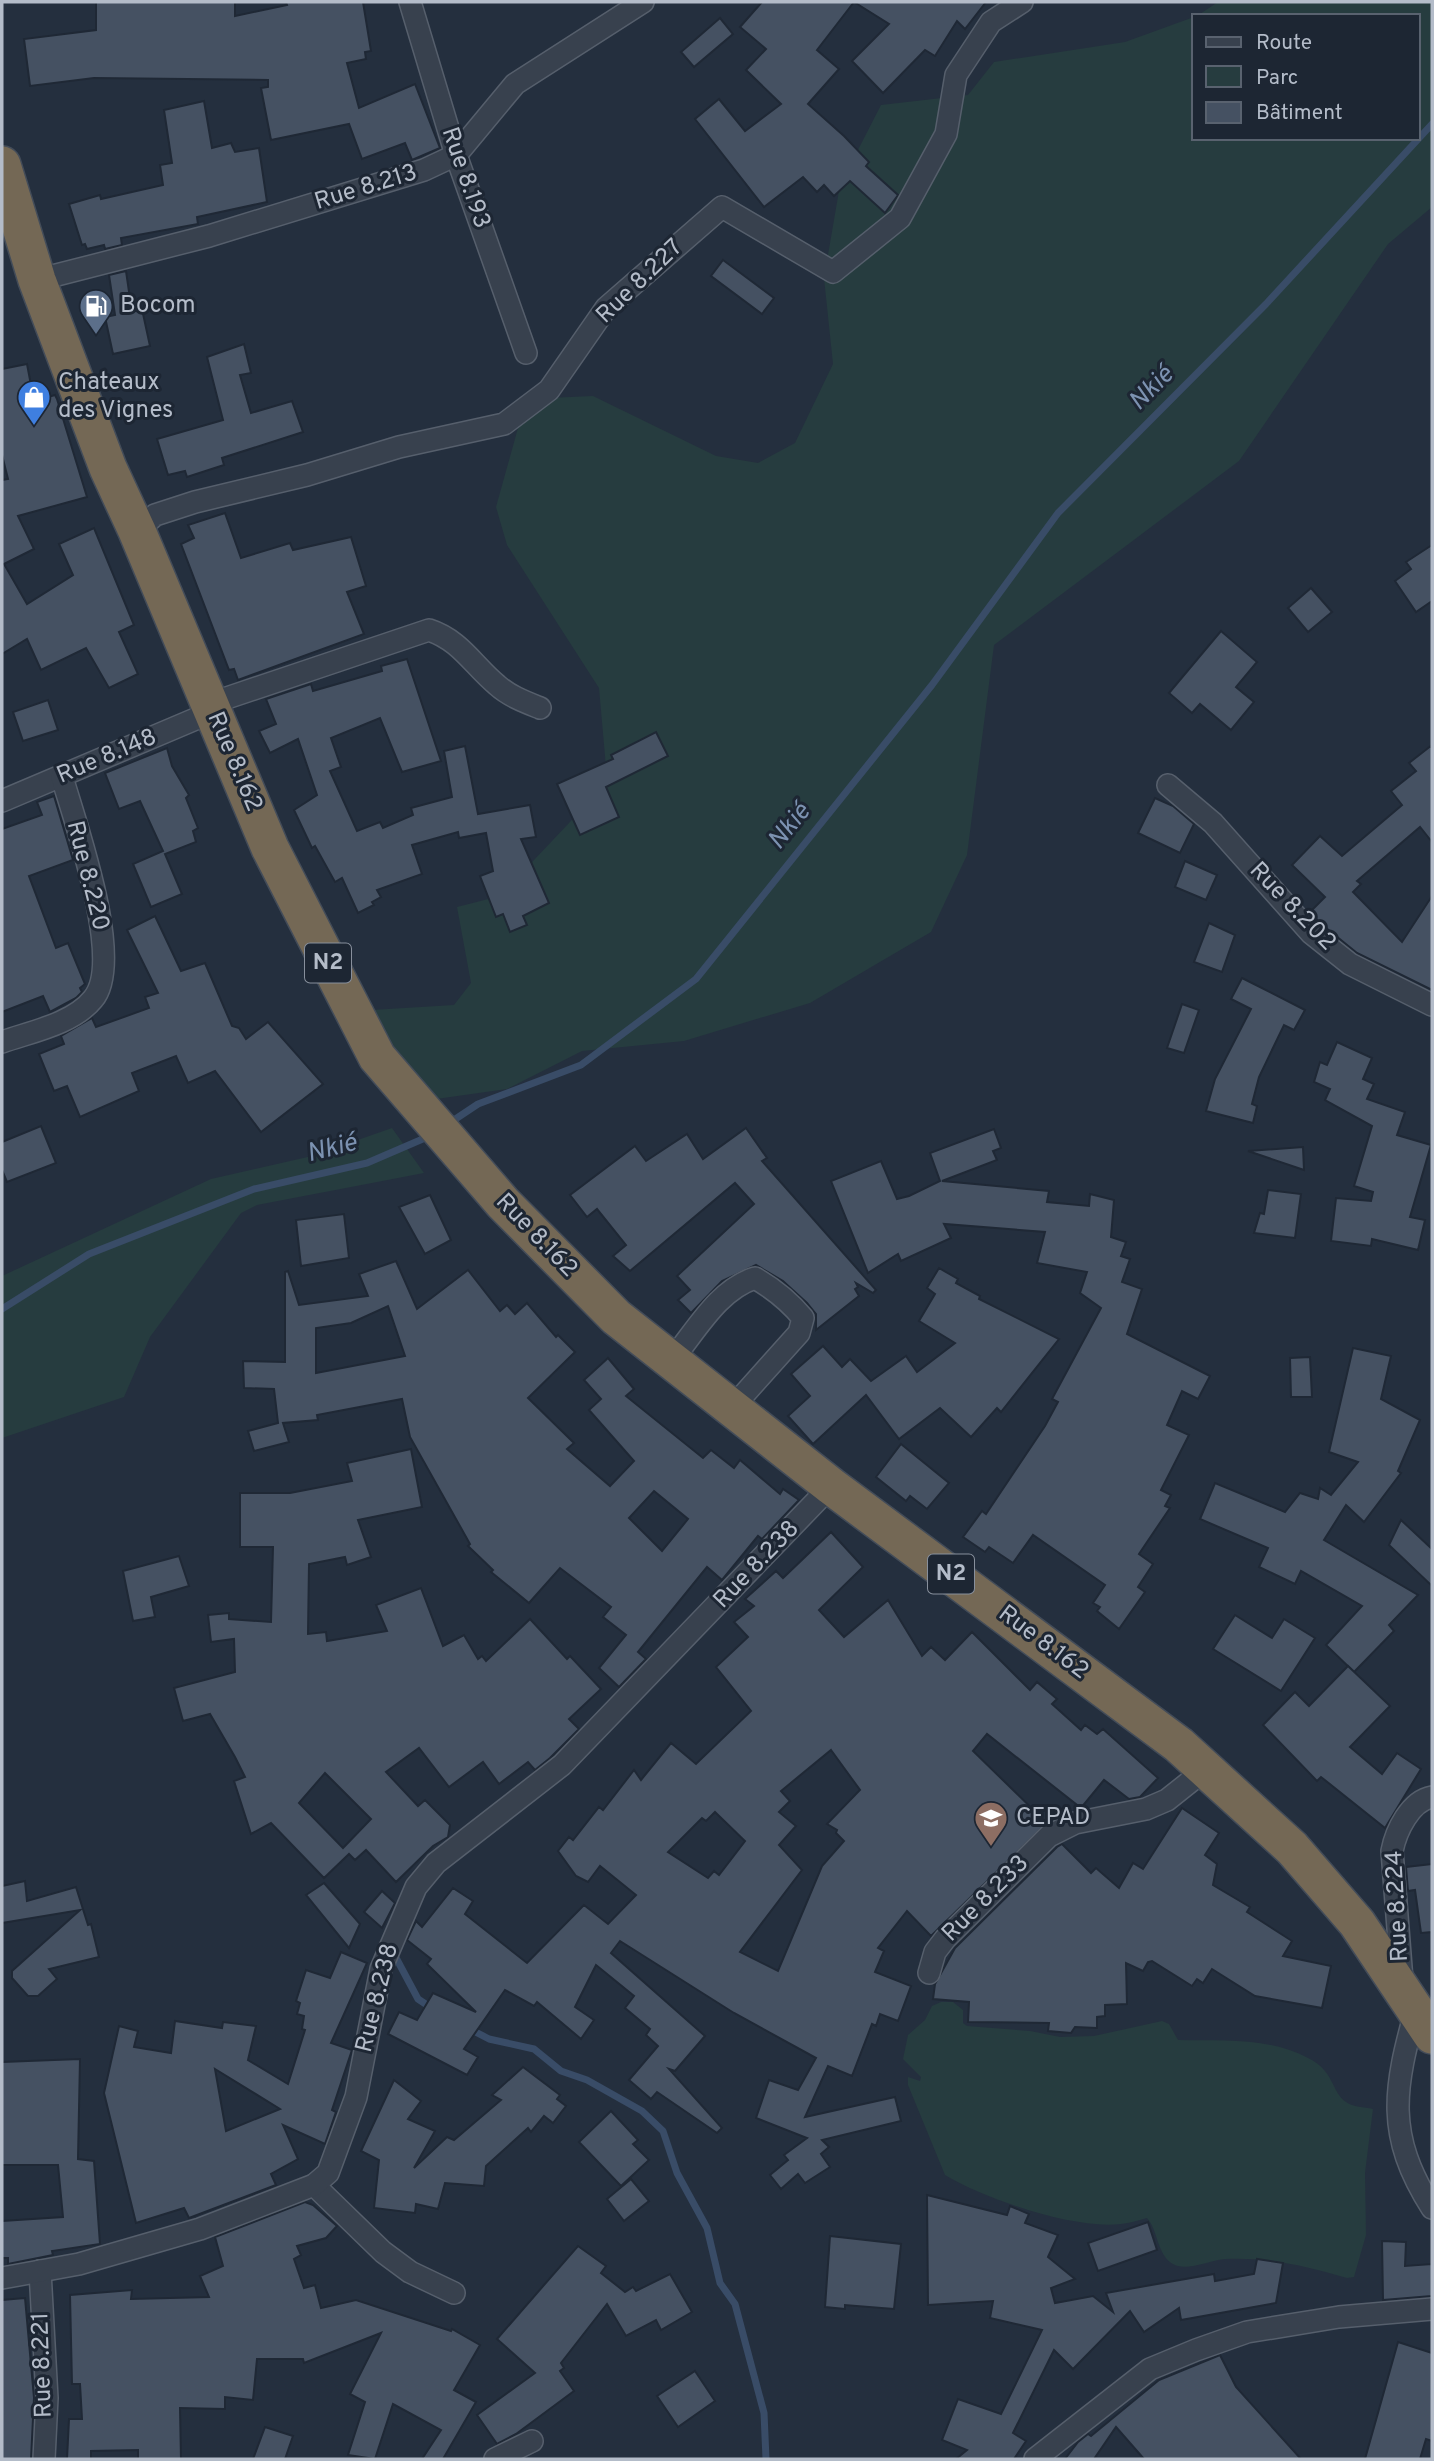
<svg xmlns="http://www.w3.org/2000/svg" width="1434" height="2461" font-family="Overpass,sans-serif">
  <rect width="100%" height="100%" fill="#242f3e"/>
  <g fill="#263c3f">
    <path d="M1218,2H1432V207L1388,244L1239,461L994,645L967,855L931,932L810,1003L684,1041L582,1051L507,1089L422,1101L339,1012L454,1005L471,983L457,907L500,896L587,804L606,767L599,688L507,545L496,507L518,428L548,398L593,396L716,456L758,463L795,443L833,364L824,278L840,185L881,105L968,95L994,62L1125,42L1194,17V138H1418V16H1197Z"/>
    <path d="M392,1128L424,1173L257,1205L241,1213L150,1337L124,1397L2,1438V1276L211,1179L312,1156Z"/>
    <path d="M941,2002H953L963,2010V2023L967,2026L1030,2031L1060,2037L1094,2036L1162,2021L1169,2024L1178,2040C1221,2041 1269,2037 1308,2058C1335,2071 1331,2092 1346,2102C1353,2107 1364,2107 1373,2109L1365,2173L1366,2235L1354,2277L1347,2278C1306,2266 1269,2257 1225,2259C1211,2260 1185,2272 1173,2264C1157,2255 1158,2230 1147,2218C1139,2220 1130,2223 1121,2224C1075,2230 985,2199 945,2175L908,2085V2077L920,2081L921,2077L903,2059L908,2035L925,2020L932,2006Z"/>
  </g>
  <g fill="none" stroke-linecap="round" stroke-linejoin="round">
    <g stroke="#394c67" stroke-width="7">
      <path d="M448,1124L478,1104L581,1065L696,979L932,685L1058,513L1266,304L1432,124"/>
      <path d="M2,1309L89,1254L254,1189L367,1163L432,1135"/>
      <path d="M394,1954L418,1999L433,2009"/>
      <path d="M468,2028L489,2039L534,2049L561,2071L587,2080L642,2111L663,2131L677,2173L707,2228L720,2283L735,2304L764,2413L766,2459"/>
    </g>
  </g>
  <g fill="#455162" stroke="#1f2835" stroke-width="2" fill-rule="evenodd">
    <path d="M96,2H235V16L287,5L286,2H363L371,51L365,52L366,59L347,63L359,108L415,84L440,148L412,160L405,143L362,159L349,124L271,140L261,88L268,87V80L94,78L30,86L24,39L96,30Z"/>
    <path d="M762,2H986L965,29L957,21L935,56L925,50L883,93L852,61L889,24L854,2L817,50L839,69L808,104L844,136L869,162L866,166L898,195L885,213L850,181L834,196L824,185L817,192L803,177L764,207L695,119L719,99L745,131L781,104L746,70L766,49L740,27Z"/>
    <path d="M720,18L733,34L694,67L681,52Z"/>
    <path d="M204,101L212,148L231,143L235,152L259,148L267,202L197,217L198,224L121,238L122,245L105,249L104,245L87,249L85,244L82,245L69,204L100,195L101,199L163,185L160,165L172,163L164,110Z"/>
    <path d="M723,260L774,298L762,314L711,276Z"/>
    <path d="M126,271L132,312L142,309L150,346L113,354L105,317L115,315L109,275Z"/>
    <path d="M244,344L251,373L240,375L251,413L292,401L303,432L222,458L224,465L187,477L185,471L168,475L157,439L223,420L207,357Z"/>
    <path d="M27,364L34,401L55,395L57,399L87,497L18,516L34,549L4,564L27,604L73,575L59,544L94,528L134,625L119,632L138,674L109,688L86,648L41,670L27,639L2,654V480L8,479L2,455V369Z"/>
    <path d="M225,513L241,558L290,543L293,550L351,537L366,586L347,592L364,634L238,680L234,669L229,670L181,544L194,538L188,525Z"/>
    <path d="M1432,545V601L1416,612L1395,581L1411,569L1406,562Z"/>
    <path d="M1311,588L1332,612L1308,632L1288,608Z"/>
    <path d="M1221,631L1257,662L1236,687L1254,702L1231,730L1200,704L1192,713L1169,693Z"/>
    <path d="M407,659L441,761L402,772L380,718L331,738L341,767L330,771L357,831L380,822L383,828L413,815L411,808L452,797L444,751L465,746L478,814L530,805L536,837L521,839L549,903L523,916L527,925L510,932L503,914L496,917L480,876L493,871L486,833L459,838L458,832L412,845L422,874L377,890L381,897L372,902L374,905L358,913L342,878L335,882L315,846L312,848L294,810L317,795L298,739L270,753L259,731L276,724L266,699L311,684L313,691L382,671L381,666Z"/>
    <path d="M48,700L58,730L23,741L13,712Z"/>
    <path d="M656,732L668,756L606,787L619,817L580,835L557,784L613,759L611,755Z"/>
    <path d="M1432,745V842L1420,827L1357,881L1361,884L1353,892L1402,942L1432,896V990L1357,953L1320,923L1310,912L1325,897L1292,865L1320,836L1342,856L1402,805L1391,791L1416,771L1409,763Z"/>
    <path d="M167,748L172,766L189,795L186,798L198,828L193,831L196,842L165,854L182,894L151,907L133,864L163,851L140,801L119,809L105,773Z"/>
    <path d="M54,796L73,860L29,876L56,948L68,943L85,984L80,988L82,992L76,998L50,1012L43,996L2,1012V829L42,815L37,802Z"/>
    <path d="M1155,798L1173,806L1194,824L1180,853L1138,833Z"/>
    <path d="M1185,861L1217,875L1206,900L1175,887Z"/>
    <path d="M155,916L181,971L205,963L232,1026L239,1028L246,1039L268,1022L323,1084L261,1132L215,1071L188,1083L176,1056L132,1073L139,1091L80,1117L67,1086L54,1091L39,1054L64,1044L61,1036L92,1018L96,1027L149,1008L145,997L158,993L127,930Z"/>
    <path d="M1209,923L1235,935L1222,972L1194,962Z"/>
    <path d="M1242,978L1305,1010L1294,1030L1284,1025L1259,1077L1252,1104L1257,1106L1253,1123L1206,1111L1215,1079L1251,1009L1231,999Z"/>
    <path d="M1182,1004L1199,1010L1184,1053L1167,1048Z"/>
    <path d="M1337,1042L1372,1058L1363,1079L1374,1084L1367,1099L1405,1112L1397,1135L1431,1145L1410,1217L1425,1220L1418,1250L1372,1239L1371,1246L1331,1241L1336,1198L1371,1201L1373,1192L1354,1186L1372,1126L1325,1100L1330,1089L1314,1082L1320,1062L1327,1065Z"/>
    <path d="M41,1126L56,1163L7,1182L2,1170V1142Z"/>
    <path d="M746,1128L767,1158L762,1161L876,1290L873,1293L856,1283L858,1287L855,1289L859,1296L816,1330V1314L807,1303L783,1281L756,1265L722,1281L691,1313L678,1300L690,1290L677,1276L754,1204L735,1183L630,1271L613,1256L626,1245L597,1209L587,1217L570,1195L635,1146L646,1161L687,1134L703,1159Z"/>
    <path d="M994,1129L1001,1148L993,1151L997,1160L942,1181L1049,1191L1047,1202L1089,1206L1090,1194L1114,1200L1111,1237L1126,1242L1121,1256L1130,1259L1122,1282L1142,1289L1127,1334L1210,1376L1198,1399L1182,1391L1167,1425L1189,1435L1161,1490L1171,1495L1165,1506L1170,1508L1139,1554L1153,1564L1138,1587L1145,1592L1119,1629L1097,1611L1100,1607L1093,1603L1105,1585L1033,1535L1013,1563L989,1547L985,1552L963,1537L982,1511L986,1514L1045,1426L1058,1402L1052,1399L1101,1308L1080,1293L1087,1272L1037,1263L1045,1232L944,1224L951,1238L901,1261L898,1254L868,1273L831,1181L881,1161L897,1199L909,1196L940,1181L930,1153Z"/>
    <path d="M1303,1147L1304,1170L1248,1151Z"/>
    <path d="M1268,1190L1301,1194L1295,1238L1254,1233L1260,1213L1264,1214Z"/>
    <path d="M430,1195L451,1240L425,1254L399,1207Z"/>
    <path d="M344,1214L349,1258L301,1266L296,1220Z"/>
    <path d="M396,1261L417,1309L468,1270L500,1311L507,1305L515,1314L527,1303L556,1337L558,1335L575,1352L528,1398L574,1443L567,1449L610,1486L634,1461L589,1410L601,1399L584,1380L608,1358L634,1389L626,1396L703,1458L711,1450L734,1468L740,1460L780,1494L783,1489L799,1500L762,1539L758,1536L722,1580L707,1567L638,1652L646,1659L619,1687L599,1668L626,1635L603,1617L611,1607L560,1568L529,1603L491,1572L493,1570L468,1546L470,1544L410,1437L402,1399L317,1415L318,1420L283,1423L289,1442L254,1451L248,1431L278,1423L274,1389L244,1388L243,1361L285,1362V1272L288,1271L299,1305L368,1296L359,1274ZM388,1306L405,1356L316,1373V1328L351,1323ZM654,1491L688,1519L662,1551L629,1518Z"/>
    <path d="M939,1268L958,1279L956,1283L980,1296L979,1299L1059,1339L1001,1412L997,1408L971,1437L940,1408L899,1439L866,1395L813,1444L788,1416L810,1396L791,1374L823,1346L842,1367L850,1359L871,1381L906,1356L917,1372L955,1343L919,1321L935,1294L927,1288Z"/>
    <path d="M1353,1348L1391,1356L1381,1399L1420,1420L1398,1471L1401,1473L1364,1522L1346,1505L1324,1540L1418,1595L1389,1625L1394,1631L1354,1672L1326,1645L1362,1606L1301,1571L1295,1584L1259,1567L1268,1548L1200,1519L1215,1483L1285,1512L1300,1493L1318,1499L1320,1488L1331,1495L1358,1462L1329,1452Z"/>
    <path d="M1310,1357L1312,1397H1291L1290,1358Z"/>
    <path d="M901,1444L949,1483L927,1509L910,1496L906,1501L876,1477Z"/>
    <path d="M411,1449L422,1507L358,1520L371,1557L347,1565L345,1557L309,1564L308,1634L326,1632L327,1641L387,1631L376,1605L421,1588L443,1646L464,1635L478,1659L482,1656L486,1661L530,1619L567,1659L570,1656L601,1689L569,1719L579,1729L550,1758L535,1770L528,1762L499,1784L483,1762L449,1787L419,1748L386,1772L418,1806L425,1800L450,1825L448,1837L433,1846L396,1882L366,1850L355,1860L349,1854L324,1878L271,1823L251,1834L234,1781L245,1777L235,1757L210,1714L183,1721L174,1688L235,1672L234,1639L211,1642L208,1615L229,1613V1619L271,1622L273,1547H240V1493H290L352,1481L347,1463ZM325,1773L371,1819L343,1848L299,1803Z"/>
    <path d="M1401,1520L1432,1549V1586L1389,1545Z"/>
    <path d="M831,1532L863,1567L819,1610L844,1637L888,1600L922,1656L931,1647L945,1660L972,1632L1030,1690L1037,1682L1057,1699L1052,1704L1081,1730L1085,1725L1097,1734L1103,1729L1158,1778L1140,1797L1129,1799L1104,1780L1081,1808L987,1734L973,1751L1047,1823L931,1936L907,1911L878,1948L884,1951L875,1972L911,1986L898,2021L880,2014L876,2026L872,2024L852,2076L828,2066L805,2117L895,2097L901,2121L822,2140L829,2147L821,2154L830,2167L805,2183L798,2174L781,2189L770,2175L788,2160L784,2155L807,2138L756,2118L769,2080L798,2090L816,2058L734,2013L620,1941L611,1953L705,2036L675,2071L669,2069L722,2128L717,2133L657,2092L651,2099L629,2080L658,2046L646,2035L650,2029L625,2008L634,1996L596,1965L575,2007L594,2020L581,2039L537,2002L534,2006L505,1990L464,2049L478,2057L467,2075L388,2034L399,2012L417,2020L433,1993L476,2012L427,1964L431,1959L407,1940L416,1921L422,1927L453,1888L473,1901L465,1914L527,1963L584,1905L608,1924L636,1895L600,1866L588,1882L576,1876L558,1851L569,1837L573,1840L599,1807L603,1810L634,1770L641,1780L671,1743L696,1764L751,1711L716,1667L748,1637L734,1622L754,1606L745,1599L776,1571L783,1578ZM831,1750L860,1790L827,1824L837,1830L836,1833L844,1841L822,1866L778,1971L740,1952L802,1870L779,1845L796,1826L779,1812L790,1801L781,1791ZM715,1812L745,1841L719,1875L714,1871L708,1878L668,1852L702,1818L706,1821Z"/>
    <path d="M179,1556L189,1586L151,1597L155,1617L133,1621L123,1571Z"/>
    <path d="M1235,1615L1272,1638L1284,1619L1315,1638L1281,1691L1213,1649Z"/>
    <path d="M1348,1666L1390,1706L1350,1747L1382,1774L1397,1753L1421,1769L1385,1828L1321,1777L1317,1781L1263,1725L1295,1692L1309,1706Z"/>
    <path d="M1182,1808L1219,1833L1205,1855L1217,1864L1213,1885L1250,1907L1247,1912L1292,1941L1283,1956L1331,1966L1322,2008L1255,1996L1212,1969L1203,1983L1197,1979L1192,1986L1152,1961L1148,1962L1143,1971L1126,1963L1127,2004L1105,2005V2016L1097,2017V2028L1075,2027L1071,2033L1048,2031L1049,2023L968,2022L969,2002L933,1999L935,1984L955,1948L1057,1847L1062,1844L1091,1873L1096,1868L1119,1888L1133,1863L1143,1869Z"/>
    <path d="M1432,1864V1932L1421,1933L1415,1890L1408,1891L1406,1867Z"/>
    <path d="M25,1881L27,1901L76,1887L88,1925L91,1924L99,1957L49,1969L57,1979L38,1996H28L12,1978V1971L80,1910L2,1923V1886Z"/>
    <path d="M324,1883L360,1924L349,1948L306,1895Z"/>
    <path d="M382,1891L395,1903L382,1928L364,1912Z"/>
    <path d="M341,1952L367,1963L331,2043L352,2050L332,2110L336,2112L325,2144L283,2125L298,2159L271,2174L276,2185L189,2218L184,2208L136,2223L104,2093L119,2026L138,2031L134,2047L171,2053L175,2021L222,2028L223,2022L256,2026L248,2060L288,2084L305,2030L302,2029L304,2016L297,2014L300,2003L296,2001L306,1970L330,1978ZM215,2069L280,2109L226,2131Z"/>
    <path d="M80,2059L78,2159L94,2161L100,2244L52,2251L53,2255L8,2264V2258H2V2221L63,2217L58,2165H2V2062Z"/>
    <path d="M523,2067L560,2095L557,2099L566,2106L553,2123L544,2116L531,2132L528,2128L486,2166L484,2186L445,2183L438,2209L416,2204L415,2213L374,2208L379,2160L361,2151L394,2080L421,2101L408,2119L435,2131L414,2168L447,2137L454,2140L501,2100L492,2095Z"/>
    <path d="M611,2111L638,2140L633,2144L649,2160L621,2186L579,2142Z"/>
    <path d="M631,2179L649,2201L624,2221L607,2199Z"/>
    <path d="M927,2195L1007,2215L1010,2206L1029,2214L1025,2223L1058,2235L1048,2257L1075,2279L1051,2288L1055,2303L1093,2296L1113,2312L1106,2293L1214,2274L1215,2281L1254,2274L1257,2259L1283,2263L1276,2303L1181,2320L1179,2308L1144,2332L1130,2311L1073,2369L1054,2350L1013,2433L1026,2441L1014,2459H956L967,2450L942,2440L958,2399L1001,2414L1042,2330L990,2318L993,2301L928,2305Z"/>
    <path d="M305,2202L313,2205L337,2226L326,2238L297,2246L301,2255L294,2259L304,2288L315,2285L321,2308L356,2300L451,2331L452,2329L480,2345L454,2390L476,2402L443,2459H422L441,2430L393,2404L375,2459L348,2455L365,2402L350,2394L381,2333L304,2363L303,2359H257L253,2400L225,2397V2409L180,2408L181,2459H138V2450L91,2451V2459H67L69,2419H82L80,2384H72L70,2295L132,2290L131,2299L209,2297L200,2276L223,2266L215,2237Z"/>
    <path d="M1148,2222L1157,2250L1098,2271L1088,2243Z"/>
    <path d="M830,2236L901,2244L894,2309L845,2305V2309L825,2307Z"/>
    <path d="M1382,2241L1406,2242L1405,2266L1432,2264V2296L1383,2300Z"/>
    <path d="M578,2246L606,2266L601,2273L625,2292L633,2287L636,2291L670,2274L692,2312L661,2330L656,2320L626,2336L607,2304L561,2363L564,2368L560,2371L574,2391L516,2434L497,2444L477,2415L535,2373L497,2339Z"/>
    <path d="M25,2298L34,2398L31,2459H2V2300Z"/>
    <path d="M1398,2342L1432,2353V2441L1426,2439L1420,2459H1365Z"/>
    <path d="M1220,2355L1236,2387L1301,2459H1144L1116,2427L1094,2459H1065L1078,2442L1088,2434L1091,2436L1159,2380Z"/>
    <path d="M695,2371L715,2401L678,2427L657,2396Z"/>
    <path d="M265,2427L293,2436L285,2459H253Z"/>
  </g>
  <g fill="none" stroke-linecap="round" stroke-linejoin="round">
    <defs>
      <g id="street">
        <path d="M410,2L456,155L526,353"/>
        <path d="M37,280L209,236L424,170L456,155L515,84L643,2"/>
        <path d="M137,531L155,515L195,502L307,475L399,447L504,424L549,390L606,308L722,207L833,272L900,218L946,134L956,75L991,22L1022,2"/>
        <path d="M209,704L429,630C460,640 473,665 497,685C509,696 525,702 540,708"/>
        <path d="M1168,785L1213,823L1311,933L1350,964L1432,1005"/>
        <path d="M2,801L212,712"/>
        <path d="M2,1042C30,1032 73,1024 93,999C125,962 75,822 62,777"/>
        <path d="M670,1362C695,1333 717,1290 755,1278C774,1289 789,1301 803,1318L799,1333L731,1409"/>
        <path d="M929,1973L935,1952L945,1939L1049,1836L1075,1823L1146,1809L1167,1800L1206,1769"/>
        <path d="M1402,1980L1392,1851C1396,1831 1410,1801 1432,1797"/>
        <path d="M1416,2009C1394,2088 1385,2135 1432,2208"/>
        <path d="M314,2185L383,2252L410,2272L454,2293"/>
        <path d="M40,2271L47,2398L44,2459"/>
        <path d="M2,2278L79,2264L200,2229L314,2185L328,2173L356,2097L381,1969L416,1887L436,1863L562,1765L831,1486"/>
        <path d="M495,2459L532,2441"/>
        <path d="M1035,2459L1150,2369L1196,2350L1247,2332L1339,2317L1432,2309"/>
      </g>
      <path id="highway" d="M2,165L37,280L108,468L137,531L270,848L377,1057L503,1203L616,1317L831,1486L1179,1745L1292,1848L1357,1923L1432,2035"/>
    </defs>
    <use href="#street" stroke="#565f6c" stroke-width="24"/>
    <use href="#highway" stroke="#434c59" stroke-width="40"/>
    <use href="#street" stroke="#38414e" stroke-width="21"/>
    <use href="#highway" stroke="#746855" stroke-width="37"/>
  </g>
  <defs>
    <symbol id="fuel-pin" viewBox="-11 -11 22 30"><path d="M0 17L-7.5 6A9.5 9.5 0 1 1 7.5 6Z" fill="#5c6f8a" stroke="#1d2633"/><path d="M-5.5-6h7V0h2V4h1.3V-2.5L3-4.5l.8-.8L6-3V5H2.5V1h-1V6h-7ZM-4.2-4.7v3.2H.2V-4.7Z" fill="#fff"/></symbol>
    <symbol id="shop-pin" viewBox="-11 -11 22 30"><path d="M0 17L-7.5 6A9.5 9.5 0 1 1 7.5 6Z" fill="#3f7fe0" stroke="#1d2633"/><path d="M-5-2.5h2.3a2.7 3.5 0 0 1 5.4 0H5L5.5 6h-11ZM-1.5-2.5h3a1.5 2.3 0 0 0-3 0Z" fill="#fff"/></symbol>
    <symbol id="school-pin" viewBox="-11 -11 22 30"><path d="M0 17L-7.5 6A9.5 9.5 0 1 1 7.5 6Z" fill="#8d6e63" stroke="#1d2633"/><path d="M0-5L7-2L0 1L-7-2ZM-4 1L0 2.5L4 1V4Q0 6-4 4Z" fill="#fff"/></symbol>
  </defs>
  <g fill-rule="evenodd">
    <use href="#fuel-pin" x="77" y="287" width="38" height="52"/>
    <use href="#shop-pin" x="15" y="378" width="38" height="52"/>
    <use href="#school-pin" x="972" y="1799" width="38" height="52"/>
  </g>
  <g text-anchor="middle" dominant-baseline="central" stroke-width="6" stroke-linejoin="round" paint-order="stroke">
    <g fill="#1d2633" stroke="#878f9c" stroke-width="2">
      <rect x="305" y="943.5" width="46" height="39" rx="5"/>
      <rect x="928" y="1554.5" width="46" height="39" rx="5"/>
    </g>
    <g font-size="23" font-weight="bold" fill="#b4bcc9">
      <text x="328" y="963">N2</text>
      <text x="951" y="1574">N2</text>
    </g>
    <g font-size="24" fill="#b4bcc9" stroke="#1d2633">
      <text transform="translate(465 178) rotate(71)">Rue 8.193</text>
      <text transform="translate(366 188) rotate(-17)">Rue 8.213</text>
      <text transform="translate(640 282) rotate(-44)">Rue 8.227</text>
      <text transform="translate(107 757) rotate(-23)">Rue 8.148</text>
      <text transform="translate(234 762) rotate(67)">Rue 8.162</text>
      <text transform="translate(87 876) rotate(76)">Rue 8.220</text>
      <text transform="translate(1292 907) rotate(46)">Rue 8.202</text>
      <text transform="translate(536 1236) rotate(46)">Rue 8.162</text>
      <text transform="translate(757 1565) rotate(-46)">Rue 8.238</text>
      <text transform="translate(1043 1643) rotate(37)">Rue 8.162</text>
      <text transform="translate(986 1899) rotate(-45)">Rue 8.233</text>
      <text transform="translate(1398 1906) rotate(-93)">Rue 8.224</text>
      <text transform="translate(378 1998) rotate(-76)">Rue 8.238</text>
      <text transform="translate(43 2365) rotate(-92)">Rue 8.221</text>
    </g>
    <g font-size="24" fill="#b4bcc9" stroke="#1d2633" text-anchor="start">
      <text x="120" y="306">Bocom</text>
      <text x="58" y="383">Chateaux<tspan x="58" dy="28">des Vignes</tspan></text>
      <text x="1016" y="1818">CEPAD</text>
    </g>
    <g font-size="26" font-style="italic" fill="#7c92b1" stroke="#1d2633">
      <text transform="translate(1152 389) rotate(-45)">Nkié</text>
      <text transform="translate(790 827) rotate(-51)">Nkié</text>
      <text transform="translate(332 1149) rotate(-14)">Nkié</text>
    </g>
  </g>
  <rect width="1434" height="2461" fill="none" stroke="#b4bcc9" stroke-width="7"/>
  <rect x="1192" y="14" width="228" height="126" fill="#1d2633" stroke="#59626f" stroke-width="2"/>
  <rect x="1206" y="37" width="35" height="10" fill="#38414e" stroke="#59626f" stroke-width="2"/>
  <text x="1256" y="49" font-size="21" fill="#b4bcc9">Route</text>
  <rect x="1206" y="66" width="35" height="21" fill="#263c3f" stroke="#59626f" stroke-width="2"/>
  <text x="1256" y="84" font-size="21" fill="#b4bcc9">Parc</text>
  <rect x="1206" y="102" width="35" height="21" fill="#455162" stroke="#59626f" stroke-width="2"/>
  <text x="1256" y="119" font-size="21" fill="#b4bcc9">Bâtiment</text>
</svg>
